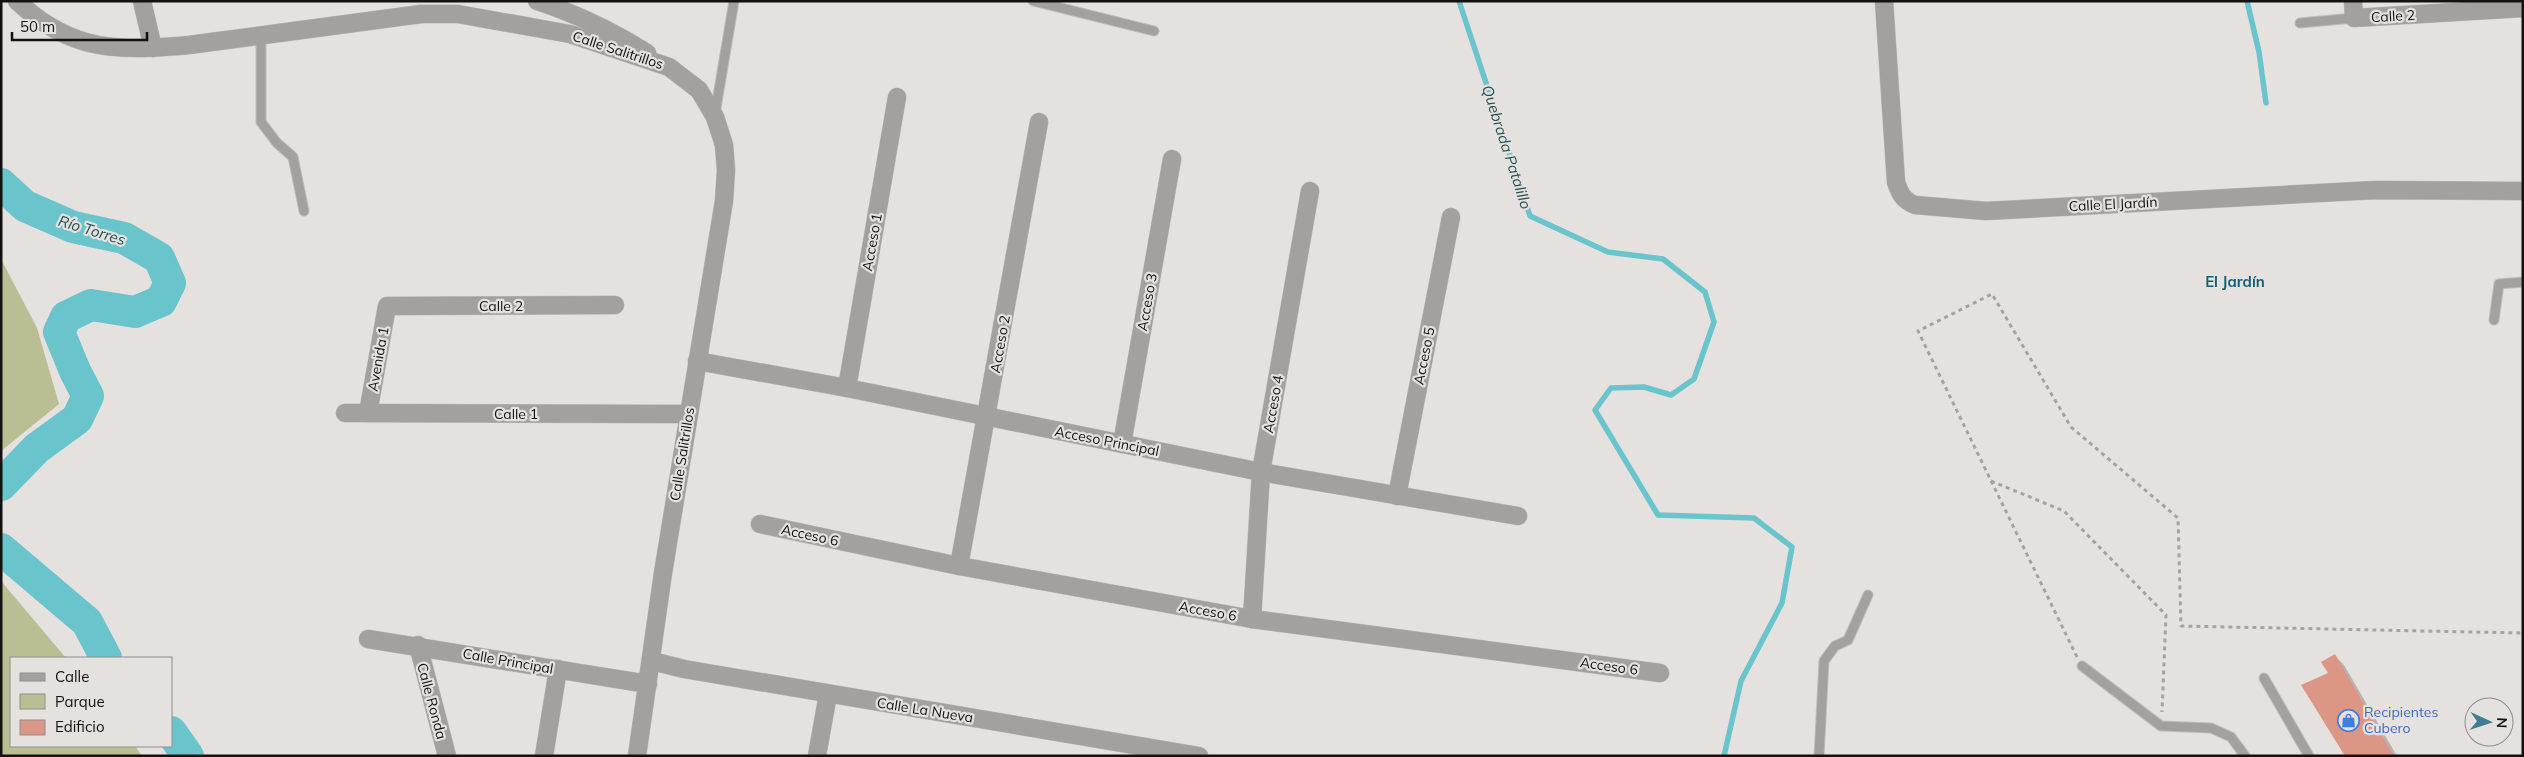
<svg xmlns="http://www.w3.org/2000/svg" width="2524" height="757" font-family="Mulish,sans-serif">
  <rect width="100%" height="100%" fill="#e4e1df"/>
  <g fill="#babe93">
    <path d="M1,259L37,328L59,404L1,451Z"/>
    <path d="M1,581L66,658H11V746H135L142,756H1Z"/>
  </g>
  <path fill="#0003" d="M2335,656L2344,665L2397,756H2346L2329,673Z"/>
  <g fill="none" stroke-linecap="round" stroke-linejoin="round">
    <g stroke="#69c4cc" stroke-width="5.5">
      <path d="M1459,1L1530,216L1608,252L1663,259L1705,292L1714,322L1694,379L1671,395L1644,387L1611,388L1595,410L1658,515L1754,518L1792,547L1782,603L1741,681L1724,756"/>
      <path d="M2247,1L2259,52L2266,103"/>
    </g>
    <g stroke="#69c4cc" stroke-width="32">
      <path d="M1,184L25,206L73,227L124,238L159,258L170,283L161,301L135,312L91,305L66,317L59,332L75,371L88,396L77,419L37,448L1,485"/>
      <path d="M1,549L87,622L106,658"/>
      <path d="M171,732L188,756"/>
    </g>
  </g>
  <path fill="#dc9685" d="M2335,654L2394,756H2345L2301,685L2328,673L2321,662Z"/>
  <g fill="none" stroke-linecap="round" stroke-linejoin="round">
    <defs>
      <g id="service">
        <path d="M1033,1L1154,31"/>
        <path d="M2300,23L2354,18"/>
        <path d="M261,35V122L277,143L293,157L304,211"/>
        <path d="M715,114L734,1"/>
        <path d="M2494,320L2499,284L2523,282"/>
        <path d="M2082,666L2161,726L2211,728L2231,737L2245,756"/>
        <path d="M2264,678L2309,756"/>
        <path d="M1819,756L1824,661L1835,646L1848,640L1868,595"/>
      </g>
      <g id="minor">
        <path d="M17,1C72,53 119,51 189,45L421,14H458L570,34L669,67L699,90L715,117L724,145L726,170L724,201L663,573L637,756"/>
        <path d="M142,1L153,48"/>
        <path d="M537,1C577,14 612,31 647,53"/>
        <path d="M1884,1L1896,182C1900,194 1903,200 1915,205L1986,211L2376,190L2523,191"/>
        <path d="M2353,1L2354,18L2523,8"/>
        <path d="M697,361L847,388L1261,472L1518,516"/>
        <path d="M847,388L897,97"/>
        <path d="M345,413L688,414"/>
        <path d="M368,413L387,306L615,305"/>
        <path d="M1122,444L1172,159"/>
        <path d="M1397,496L1451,217"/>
        <path d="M760,524L959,566L1252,619L1660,673"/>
        <path d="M959,566L1039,122"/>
        <path d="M1252,619L1261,472L1310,191"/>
        <path d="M368,639L648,684"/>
        <path d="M418,645L447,756"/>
        <path d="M652,661L684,669L1199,756"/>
        <path d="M544,756L558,669"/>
        <path d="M817,756L828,694"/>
      </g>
    </defs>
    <use href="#service" stroke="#bebcba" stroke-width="11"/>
    <use href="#minor" stroke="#bebcba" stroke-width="19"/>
    <g stroke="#a5a3a1" stroke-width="3" stroke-dasharray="4 4" stroke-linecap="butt">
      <path d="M1991,481L2064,511L2166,615L2162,712"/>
      <path d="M2077,657L1918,331L1992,294L2071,427L2178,518L2181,626L2523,633"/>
    </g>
    <use href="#service" stroke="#a2a1a0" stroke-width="9"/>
    <use href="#minor" stroke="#a2a1a0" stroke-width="18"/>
  </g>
  <defs>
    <symbol id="shop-ring" viewBox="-11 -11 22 22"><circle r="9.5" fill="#e4e1df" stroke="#3f7fe0" stroke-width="1.5"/><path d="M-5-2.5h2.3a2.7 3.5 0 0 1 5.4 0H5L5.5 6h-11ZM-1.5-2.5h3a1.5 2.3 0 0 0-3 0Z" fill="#3f7fe0"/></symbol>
  </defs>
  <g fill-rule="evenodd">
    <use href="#shop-ring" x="2336" y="708" width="25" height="25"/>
  </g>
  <g text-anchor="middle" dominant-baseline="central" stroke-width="4.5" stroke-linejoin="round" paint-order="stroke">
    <g font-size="14" fill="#131211" stroke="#e4e1df">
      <text transform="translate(2393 16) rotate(-3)">Calle 2</text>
      <text transform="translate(618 50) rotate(18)">Calle Salitrillos</text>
      <text transform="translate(2113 204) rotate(-3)">Calle El Jardín</text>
      <text transform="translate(872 242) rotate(-80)">Acceso 1</text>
      <text transform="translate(1147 302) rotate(-80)">Acceso 3</text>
      <text x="501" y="306">Calle 2</text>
      <text transform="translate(1000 344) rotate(-80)">Acceso 2</text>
      <text transform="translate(1424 356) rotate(-79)">Acceso 5</text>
      <text transform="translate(378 359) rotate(-80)">Avenida 1</text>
      <text transform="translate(1273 404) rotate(-80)">Acceso 4</text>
      <text x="516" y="414">Calle 1</text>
      <text transform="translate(1107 441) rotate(11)">Acceso Principal</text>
      <text transform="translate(682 454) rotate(-81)">Calle Salitrillos</text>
      <text transform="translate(810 535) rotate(12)">Acceso 6</text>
      <text transform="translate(1208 611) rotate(10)">Acceso 6</text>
      <text transform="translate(508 661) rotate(10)">Calle Principal</text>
      <text transform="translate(1609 666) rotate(8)">Acceso 6</text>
      <text transform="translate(432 701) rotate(75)">Calle Ronda</text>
      <text transform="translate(925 710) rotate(9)">Calle La Nueva</text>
    </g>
    <g font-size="14" fill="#366cbe" stroke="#e4e1df" text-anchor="start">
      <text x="2364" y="712">Recipientes<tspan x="2364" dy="16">Cubero</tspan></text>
    </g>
    <g font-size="15" font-style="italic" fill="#265154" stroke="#e4e1df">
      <text transform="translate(1507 147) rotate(72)">Quebrada Patalillo</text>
      <text transform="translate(92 230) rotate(17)">Río Torres</text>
    </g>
    <g font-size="15" font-weight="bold" fill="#125f77" stroke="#e4e1df">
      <text x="2235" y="281">El Jardín</text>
    </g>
  </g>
  <rect width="2524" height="757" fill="none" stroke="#131211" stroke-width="5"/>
  <rect x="10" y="657" width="162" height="90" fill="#e4e1df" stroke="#908e8d"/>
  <rect x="20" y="673" width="25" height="8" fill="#a2a1a0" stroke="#908e8d"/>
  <text x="55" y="682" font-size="15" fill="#131211">Calle</text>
  <rect x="20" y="694" width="25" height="15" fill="#babe93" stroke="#908e8d"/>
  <text x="55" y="707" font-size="15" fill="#131211">Parque</text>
  <rect x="20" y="720" width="25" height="15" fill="#dc9685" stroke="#908e8d"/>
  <text x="55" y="732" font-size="15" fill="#131211">Edificio</text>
  <g transform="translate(2489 722) rotate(93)"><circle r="24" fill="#e4e1df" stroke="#908e8d"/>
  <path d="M0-4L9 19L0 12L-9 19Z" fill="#417e95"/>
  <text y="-8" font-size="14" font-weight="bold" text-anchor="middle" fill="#131211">N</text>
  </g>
  <path d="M12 32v8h135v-8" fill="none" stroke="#131211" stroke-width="2.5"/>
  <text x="20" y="32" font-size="15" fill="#131211" stroke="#e4e1df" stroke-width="4" paint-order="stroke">50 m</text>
</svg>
